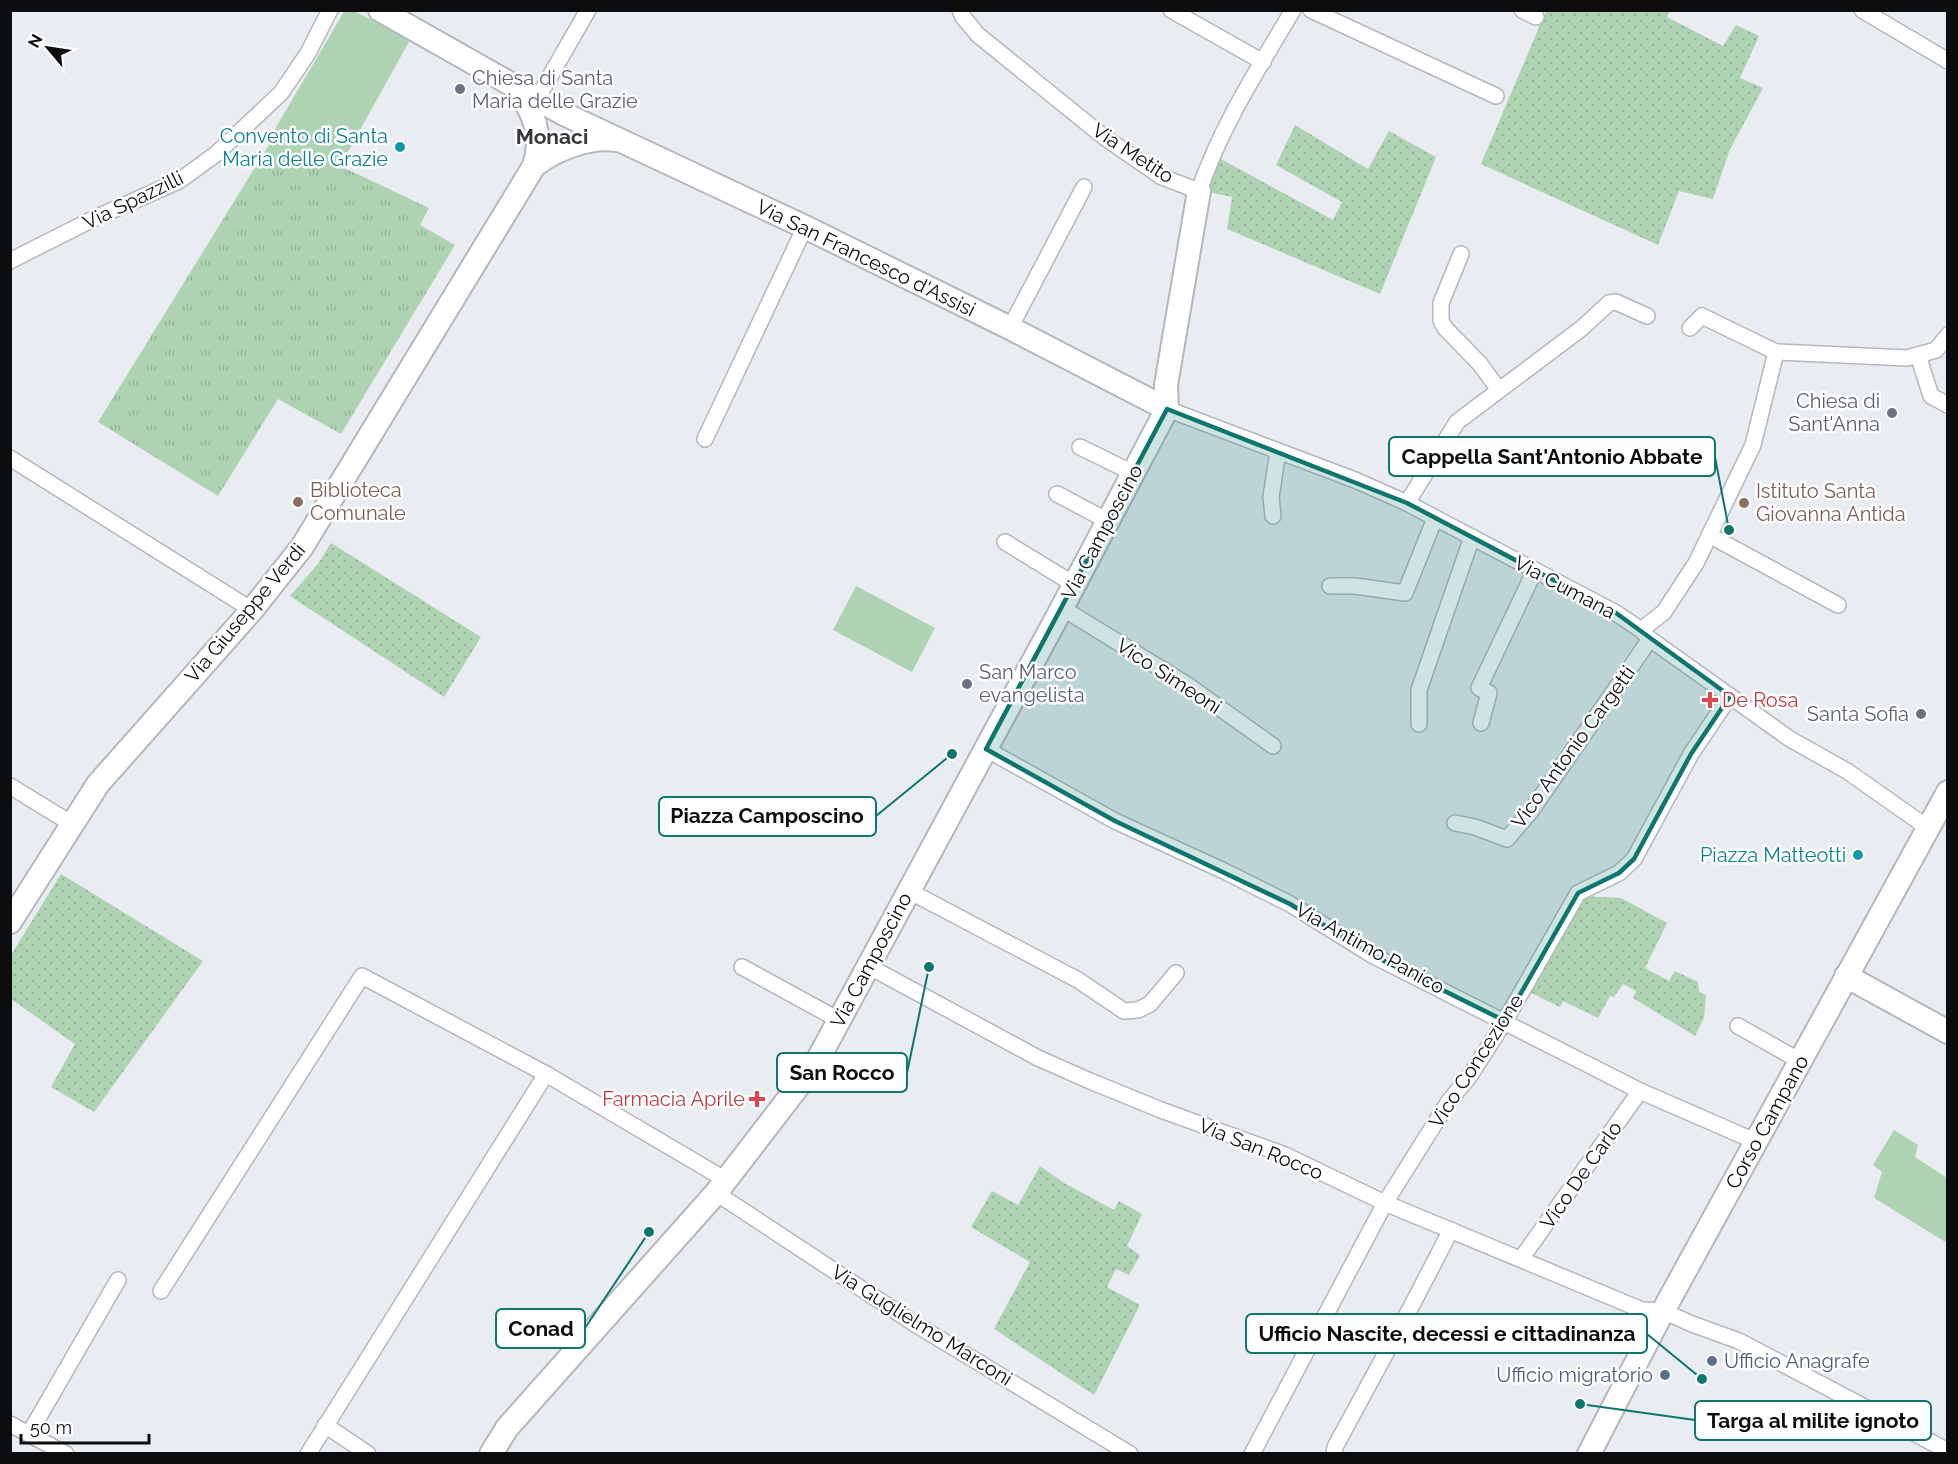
<svg xmlns="http://www.w3.org/2000/svg" width="1958" height="1464" font-family="Raleway,sans-serif">
  <defs>
    <pattern id="grass-dots" width="8" height="8" patternUnits="userSpaceOnUse" patternTransform="scale(1.5)"><rect width="8" height="8" fill="#aed3b3"/><path d="M2 2h.1M6 6h.1" fill="none" stroke="#94b499" stroke-width="1.8" stroke-linecap="round"/></pattern>
    <pattern id="park-tufts" width="24" height="20" patternUnits="userSpaceOnUse" patternTransform="scale(1.5)"><rect width="24" height="20" fill="#aed3b3"/><path d="M3 7l-1-3M5 7V3M7 7l1-3M15 17l-1-3M17 17v-4M19 17l1-3" fill="none" stroke="#94b499"/></pattern>
  </defs>
  <rect width="100%" height="100%" fill="#e9ecf1"/>
  <g fill="url(#grass-dots)">
    <path d="M1546,11H1670L1667,17L1723,46L1736,25L1759,36L1740,78L1763,88L1730,149L1713,199L1679,191L1658,245L1481,164Z"/>
    <path d="M1295,125L1368,169L1389,131L1436,157L1380,294L1227,229L1232,197L1208,192L1219,158L1333,220L1342,202L1276,165Z"/>
    <path d="M331,543L481,637L444,697L290,596L318,564Z"/>
    <path d="M61,874L203,961L94,1112L51,1087L75,1044L11,999V955Z"/>
    <path d="M1582,896L1621,898L1667,923L1645,968L1669,981L1675,971L1698,982L1699,992L1706,995L1704,1018L1695,1036L1633,998L1636,991L1623,984L1614,997L1610,996L1598,1018L1563,1001L1560,1007L1529,992Z"/>
    <path d="M1040,1166L1064,1183L1114,1210L1119,1201L1142,1214L1127,1246L1140,1255L1129,1275L1116,1269L1107,1287L1140,1305L1094,1395L994,1329L1030,1262L971,1227L992,1191L1018,1205Z"/>
  </g>
  <path fill="url(#park-tufts)" d="M275,135L429,208L420,225L455,245L341,434L278,399L218,496L98,422Z"/>
  <g fill="#aed3b3">
    <path d="M345,10L354,11L410,40L340,166L272,134Z"/>
    <path d="M856,586L935,628L912,672L833,630Z"/>
    <path d="M1894,1130L1918,1145L1915,1157L1947,1178V1243L1874,1198L1882,1172L1873,1165Z"/>
  </g>
  <g fill="none" stroke-linecap="round" stroke-linejoin="round">
    <defs>
      <g id="street">
        <path d="M960,10L963,17L978,35L1104,137L1162,177L1199,191C1221,126 1258,69 1293,10"/>
        <path d="M1171,10L1263,62"/>
        <path d="M1311,10L1496,96"/>
        <path d="M1522,10L1536,17"/>
        <path d="M1862,10L1948,61"/>
        <path d="M537,99L588,10"/>
        <path d="M1461,254L1441,303V321L1445,328L1480,364L1499,390"/>
        <path d="M10,261L97,217L179,181L216,154L281,93L308,53L330,10"/>
        <path d="M1010,328L1084,187"/>
        <path d="M1690,328L1702,316L1776,352L1907,358L1936,350L1948,335"/>
        <path d="M1918,355L1931,396L1948,405"/>
        <path d="M1167,409L1355,480L1407,503L1616,613L1641,630L1650,639L1790,739L1847,771L1928,828"/>
        <path d="M705,439L805,227"/>
        <path d="M1080,447L1133,473"/>
        <path d="M10,458L252,610"/>
        <path d="M1057,494L1108,521"/>
        <path d="M1407,503L1457,422L1582,328L1609,303L1616,302L1647,316"/>
        <path d="M1273,516L1271,497L1278,451"/>
        <path d="M1709,535L1838,605"/>
        <path d="M1005,542L1075,585"/>
        <path d="M1330,586H1355L1405,593L1435,518"/>
        <path d="M1062,608L1189,686L1273,746"/>
        <path d="M1641,630L1664,612L1696,563L1753,445L1776,352"/>
        <path d="M1481,723L1489,693L1479,688L1535,570"/>
        <path d="M1419,724V690L1472,537"/>
        <path d="M986,749L1115,821L1224,871L1290,904L1372,955L1640,1091L1757,1142"/>
        <path d="M10,786L72,824"/>
        <path d="M1455,823L1475,827L1507,839L1531,811L1650,639"/>
        <path d="M909,891L1078,980L1124,1011L1138,1010L1150,1004L1176,973"/>
        <path d="M868,966L1038,1058L1090,1081L1161,1110L1285,1155L1385,1203L1642,1310L1663,1311L1692,1324L1739,1341L1948,1451"/>
        <path d="M742,967L839,1020"/>
        <path d="M1738,1026L1800,1061"/>
        <path d="M716,1193L915,1324L1130,1454"/>
        <path d="M1521,1259L1640,1091"/>
        <path d="M161,1291L362,976L546,1074L726,1180"/>
        <path d="M10,1424L66,1454"/>
        <path d="M325,1425L368,1454"/>
        <path d="M29,1434L118,1280"/>
        <path d="M308,1454L546,1074"/>
        <path d="M1252,1454L1385,1203L1449,1101L1469,1077L1505,1021L1578,893L1619,873L1634,859L1691,754L1730,696"/>
        <path d="M1334,1454L1335,1447L1412,1305L1451,1230"/>
      </g>
      <g id="secondary">
        <path d="M380,10L562,113L805,227L1010,328L1167,409"/>
        <path d="M534,166C554,150 589,136 616,140"/>
        <path d="M10,922L98,784L252,610L302,547L534,166C544,137 533,109 514,86"/>
        <path d="M1846,976L1948,1032"/>
        <path d="M491,1454L507,1428L716,1193L816,1063L1062,608L1167,409L1166,385L1199,191"/>
        <path d="M1589,1454L1663,1311L1948,792"/>
      </g>
    </defs>
    <use href="#street" stroke="#b5b7bc" stroke-width="18"/>
    <use href="#secondary" stroke="#b5b7bc" stroke-width="26"/>
    <use href="#street" stroke="#fff" stroke-width="15"/>
    <use href="#secondary" stroke="#fff" stroke-width="22"/>
  </g>
  <path fill="#0f766e" fill-opacity="0.2" stroke="#0f766e" stroke-width="4.5" stroke-linejoin="round" d="M1167,409L1407,503L1616,613L1730,696L1691,754L1634,859L1619,873L1578,893L1505,1021L1372,955L1290,904L1115,821L986,749Z"/>
  <g fill="#6b7280" stroke="#fff" stroke-width="2">
    <circle cx="460" cy="89" r="6"/>
    <circle cx="1892" cy="413" r="6"/>
    <circle cx="967" cy="684" r="6"/>
    <circle cx="1921" cy="714" r="6"/>
  </g>
  <g fill="#0f9aa8" stroke="#fff" stroke-width="2">
    <circle cx="400" cy="147" r="6"/>
    <circle cx="1858" cy="855" r="6"/>
  </g>
  <g fill="#8d6e63" stroke="#fff" stroke-width="2">
    <circle cx="298" cy="502" r="6"/>
    <circle cx="1744" cy="503" r="6"/>
  </g>
  <g fill="#e0444e" stroke="#fff" stroke-width="2">
    <path d="M1707 691h6v6h6v6h-6v6h-6v-6h-6v-6h6z"/>
    <path d="M754 1090h6v6h6v6h-6v6h-6v-6h-6v-6h6z"/>
  </g>
  <g fill="#5c6f8a" stroke="#fff" stroke-width="2">
    <circle cx="1712" cy="1361" r="6"/>
    <circle cx="1665" cy="1375" r="6"/>
  </g>
  <g text-anchor="middle" dominant-baseline="central" stroke-width="5" stroke-linejoin="round" paint-order="stroke">
    <g font-size="20" fill="#5b616d" stroke="#fff" text-anchor="start">
      <text x="472" y="78">Chiesa di Santa<tspan x="472" dy="23">Maria delle Grazie</tspan></text>
      <text x="1880" y="401" text-anchor="end">Chiesa di<tspan x="1880" dy="23">Sant'Anna</tspan></text>
      <text x="979" y="672">San Marco<tspan x="979" dy="23">evangelista</tspan></text>
      <text x="1909" y="714" text-anchor="end">Santa Sofia</text>
    </g>
    <g font-size="20" fill="#0d838f" stroke="#fff" text-anchor="end">
      <text x="388" y="136">Convento di Santa<tspan x="388" dy="23">Maria delle Grazie</tspan></text>
      <text x="1846" y="855">Piazza Matteotti</text>
    </g>
    <g font-size="20" fill="#0c0d0f" stroke="#fff">
      <text transform="translate(1133 153) rotate(33)">Via Metito</text>
      <text transform="translate(133 200) rotate(-26)">Via Spazzilli</text>
      <text transform="translate(866 258) rotate(26)">Via San Francesco d'Assisi</text>
      <text transform="translate(1102 532) rotate(-62)">Via Camposcino</text>
      <text transform="translate(1565 587) rotate(28)">Via Cumana</text>
      <text transform="translate(245 613) rotate(-50)">Via Giuseppe Verdi</text>
      <text transform="translate(1169 676) rotate(33)">Vico Simeoni</text>
      <text transform="translate(1573 747) rotate(-54)">Vico Antonio Cargetti</text>
      <text transform="translate(1370 948) rotate(29)">Via Antimo Panico</text>
      <text transform="translate(871 960) rotate(-62)">Via Camposcino</text>
      <text transform="translate(1476 1061) rotate(-57)">Vico Concezione</text>
      <text transform="translate(1767 1122) rotate(-61)">Corso Campano</text>
      <text transform="translate(1261 1149) rotate(22)">Via San Rocco</text>
      <text transform="translate(1581 1175) rotate(-55)">Vico De Carlo</text>
      <text transform="translate(922 1325) rotate(32)">Via Guglielmo Marconi</text>
    </g>
    <g font-size="20" fill="#785e54" stroke="#fff" text-anchor="start">
      <text x="310" y="490">Biblioteca<tspan x="310" dy="23">Comunale</tspan></text>
      <text x="1756" y="491">Istituto Santa<tspan x="1756" dy="23">Giovanna Antida</tspan></text>
    </g>
    <g font-size="20" fill="#be3a42" stroke="#fff" text-anchor="start">
      <text x="1722" y="700">De Rosa</text>
      <text x="745" y="1099" text-anchor="end">Farmacia Aprile</text>
    </g>
    <g font-size="20" fill="#4e5e75" stroke="#fff" text-anchor="start">
      <text x="1724" y="1361">Ufficio Anagrafe</text>
      <text x="1653" y="1375" text-anchor="end">Ufficio migratorio</text>
    </g>
    <g font-size="21" font-weight="bold" fill="#36383c" stroke="#fff">
      <text x="552" y="136">Monaci</text>
    </g>
  </g>
  <path fill="none" stroke="#0f766e" stroke-width="2" d="M1729 530L1715 457M952 754L876 816M929 967L907 1073M649 1232L585 1328M1702 1379L1647 1334M1580 1404L1695 1420"/>
  <g fill="#0f766e" stroke="#fff" stroke-width="2">
    <circle cx="1729" cy="530" r="6"/>
    <circle cx="952" cy="754" r="6"/>
    <circle cx="929" cy="967" r="6"/>
    <circle cx="649" cy="1232" r="6"/>
    <circle cx="1702" cy="1379" r="6"/>
    <circle cx="1580" cy="1404" r="6"/>
  </g>
  <g fill="#fff" stroke="#0f766e" stroke-width="2">
    <rect x="1389" y="437" width="326" height="39" rx="6"/>
    <rect x="659" y="797" width="217" height="39" rx="6"/>
    <rect x="777" y="1053" width="130" height="39" rx="6"/>
    <rect x="496" y="1309" width="89" height="39" rx="6"/>
    <rect x="1246" y="1314" width="401" height="39" rx="6"/>
    <rect x="1695" y="1401" width="236" height="39" rx="6"/>
  </g>
  <g font-size="21" text-anchor="middle" font-weight="bold" fill="#0c0d0f">
    <text x="1552" y="464">Cappella Sant'Antonio Abbate</text>
    <text x="767" y="823">Piazza Camposcino</text>
    <text x="842" y="1080">San Rocco</text>
    <text x="541" y="1336">Conad</text>
    <text x="1447" y="1341">Ufficio Nascite, decessi e cittadinanza</text>
    <text x="1813" y="1428">Targa al milite ignoto</text>
  </g>
  <rect width="1958" height="1464" fill="none" stroke="#0c0d0f" stroke-width="24"/>
  <g transform="translate(48 48) rotate(299)" stroke="#ffffff" stroke-width="4.5" paint-order="stroke">
  <path d="M0-4.5L10 22L0 15L-10 22Z" fill="#0c0d0f"/>
  <text y="-9" font-size="16" font-weight="bold" text-anchor="middle" fill="#0c0d0f">N</text>
  </g>
  <path d="M21 1434v9h128v-9" fill="none" stroke="#0c0d0f" stroke-width="3"/>
  <text x="30" y="1434" font-size="18" fill="#0c0d0f" stroke="#ffffff" stroke-width="4.5" paint-order="stroke">50 m</text>
</svg>
